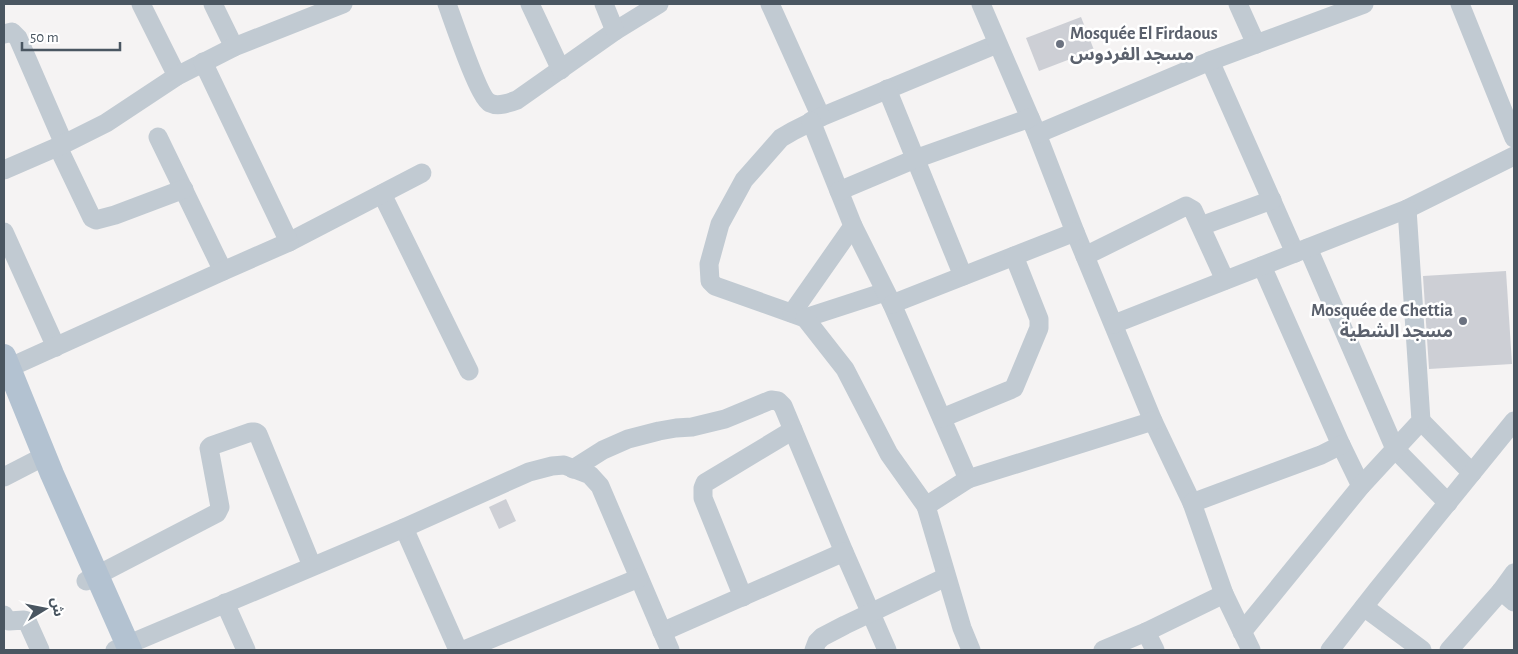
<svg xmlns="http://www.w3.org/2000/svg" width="1518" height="654" viewBox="0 0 1518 654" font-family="'Alegreya Sans','Noto Sans Arabic',sans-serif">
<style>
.building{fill:#cdcfd5}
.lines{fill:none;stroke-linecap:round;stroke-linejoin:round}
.minor{stroke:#c1cad2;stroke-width:19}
.major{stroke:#b3c2d1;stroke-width:24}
.worship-dot{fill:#6b7280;stroke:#fff;stroke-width:2}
.labels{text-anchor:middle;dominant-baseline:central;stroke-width:5;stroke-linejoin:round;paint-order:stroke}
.worship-label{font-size:18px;font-weight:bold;fill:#5b616d;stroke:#fff;text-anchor:start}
</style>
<rect width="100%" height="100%" fill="#f5f3f3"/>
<g class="building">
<polygon points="1081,17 1094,50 1039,71 1026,38"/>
<polygon points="1506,271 1512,364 1429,369 1423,276"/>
<polygon points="506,499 516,521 499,529 489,507"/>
</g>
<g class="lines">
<g class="minor">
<polyline points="141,4 177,76"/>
<polyline points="213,4 234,47"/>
<path d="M447,4C453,20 479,98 490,103C498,107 509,103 517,100L615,31L659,4"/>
<polyline points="530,4 561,70"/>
<polyline points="604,4 615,31"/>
<polyline points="770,4 821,117 997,44"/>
<polyline points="981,4 1037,134 1075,232 1153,421 1192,503 1224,594 1251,650"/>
<polyline points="1238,4 1256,44"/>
<polyline points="1460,4 1514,138"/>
<polyline points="4,34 12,32 18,38 64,144"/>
<polyline points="1210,61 1295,253"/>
<polyline points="887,89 963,276"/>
<polyline points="821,117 793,131 781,138 744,180 720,224 709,264 710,281 715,286 805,318 885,292"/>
<polyline points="811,121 853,226 892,304 968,479 1153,421"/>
<polyline points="1037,134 1210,61 1364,4"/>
<polyline points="158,137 223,271"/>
<polyline points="58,147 92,218 96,220 115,215 184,189"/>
<polyline points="4,170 64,144 106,123 177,76 234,47 343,4"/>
<polyline points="839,191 915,159 1030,118"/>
<polyline points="382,194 469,371"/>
<polyline points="1201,226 1272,200"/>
<polyline points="4,232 56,347"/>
<polyline points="289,242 422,173"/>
<polyline points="1308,248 1395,449 1448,503"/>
<polyline points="1085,256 1186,206 1193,210 1225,280"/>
<polyline points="1262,266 1341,445 1361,486"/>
<polyline points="892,304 1075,232"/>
<polyline points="792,313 853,226"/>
<polyline points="805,318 845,369 889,454 926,506"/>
<polyline points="1114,324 1407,209 1514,156"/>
<polyline points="4,370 223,271 289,242 203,62"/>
<polyline points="942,418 1010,390 1014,388 1039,328 1039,319 1014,256"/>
<polyline points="1421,421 1472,473"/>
<polyline points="573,469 603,450 628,439 659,431 676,428 692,427 725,419 771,400 778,401 783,406 844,552 887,650"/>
<polyline points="4,477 35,461"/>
<polyline points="968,479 926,506 962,628 971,650"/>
<polyline points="1192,503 1321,455 1341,445"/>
<polyline points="404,528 458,650"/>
<polyline points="86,581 217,513 220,507 209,448 211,446 251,432 255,432 258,434 312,566"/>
<polyline points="1501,591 1514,602"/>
<polyline points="743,597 703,498 703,488 705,483 793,430"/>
<polyline points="225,603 246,650"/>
<polyline points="1364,607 1422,650"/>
<polyline points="4,615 6,619 9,621 24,620 27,621 40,650"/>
<polyline points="662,632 844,552"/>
<polyline points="1146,632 1155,650"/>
<polyline points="1242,632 1361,486 1421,421 1407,209"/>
<polyline points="115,650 404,528 529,472 552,466 564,465 590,475 600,486 670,650"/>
<polyline points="464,650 639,578"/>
<polyline points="814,650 817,642 822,637 845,625 946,577"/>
<polyline points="1103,650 1146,632 1224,594"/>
<polyline points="1330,650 1377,590 1514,421"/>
<polyline points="1449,650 1501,591 1514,573"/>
</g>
<polyline class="major" points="4,356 52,474 130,650"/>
</g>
<g class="worship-dot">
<circle cx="1060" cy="44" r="5"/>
<circle cx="1463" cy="321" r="5"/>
</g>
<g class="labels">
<g class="worship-label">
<text x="1070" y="34">Mosquée El Firdaous<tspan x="1070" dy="21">مسجد الفردوس</tspan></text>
<text x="1453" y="311" text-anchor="end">Mosquée de Chettia<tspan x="1453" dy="21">مسجد الشطية</tspan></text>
</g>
</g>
<rect width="1518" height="654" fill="none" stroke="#4a5661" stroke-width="10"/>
<g transform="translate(45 609) rotate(80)" stroke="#ffffff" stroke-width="4" paint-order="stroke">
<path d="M0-4L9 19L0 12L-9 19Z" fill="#4a5661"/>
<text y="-8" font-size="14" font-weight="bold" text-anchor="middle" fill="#4a5661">ش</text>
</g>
<path d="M22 42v8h98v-8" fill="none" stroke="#4a5661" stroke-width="2.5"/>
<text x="30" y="42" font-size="15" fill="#4a5661" stroke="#ffffff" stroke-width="4" paint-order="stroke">50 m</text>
</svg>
